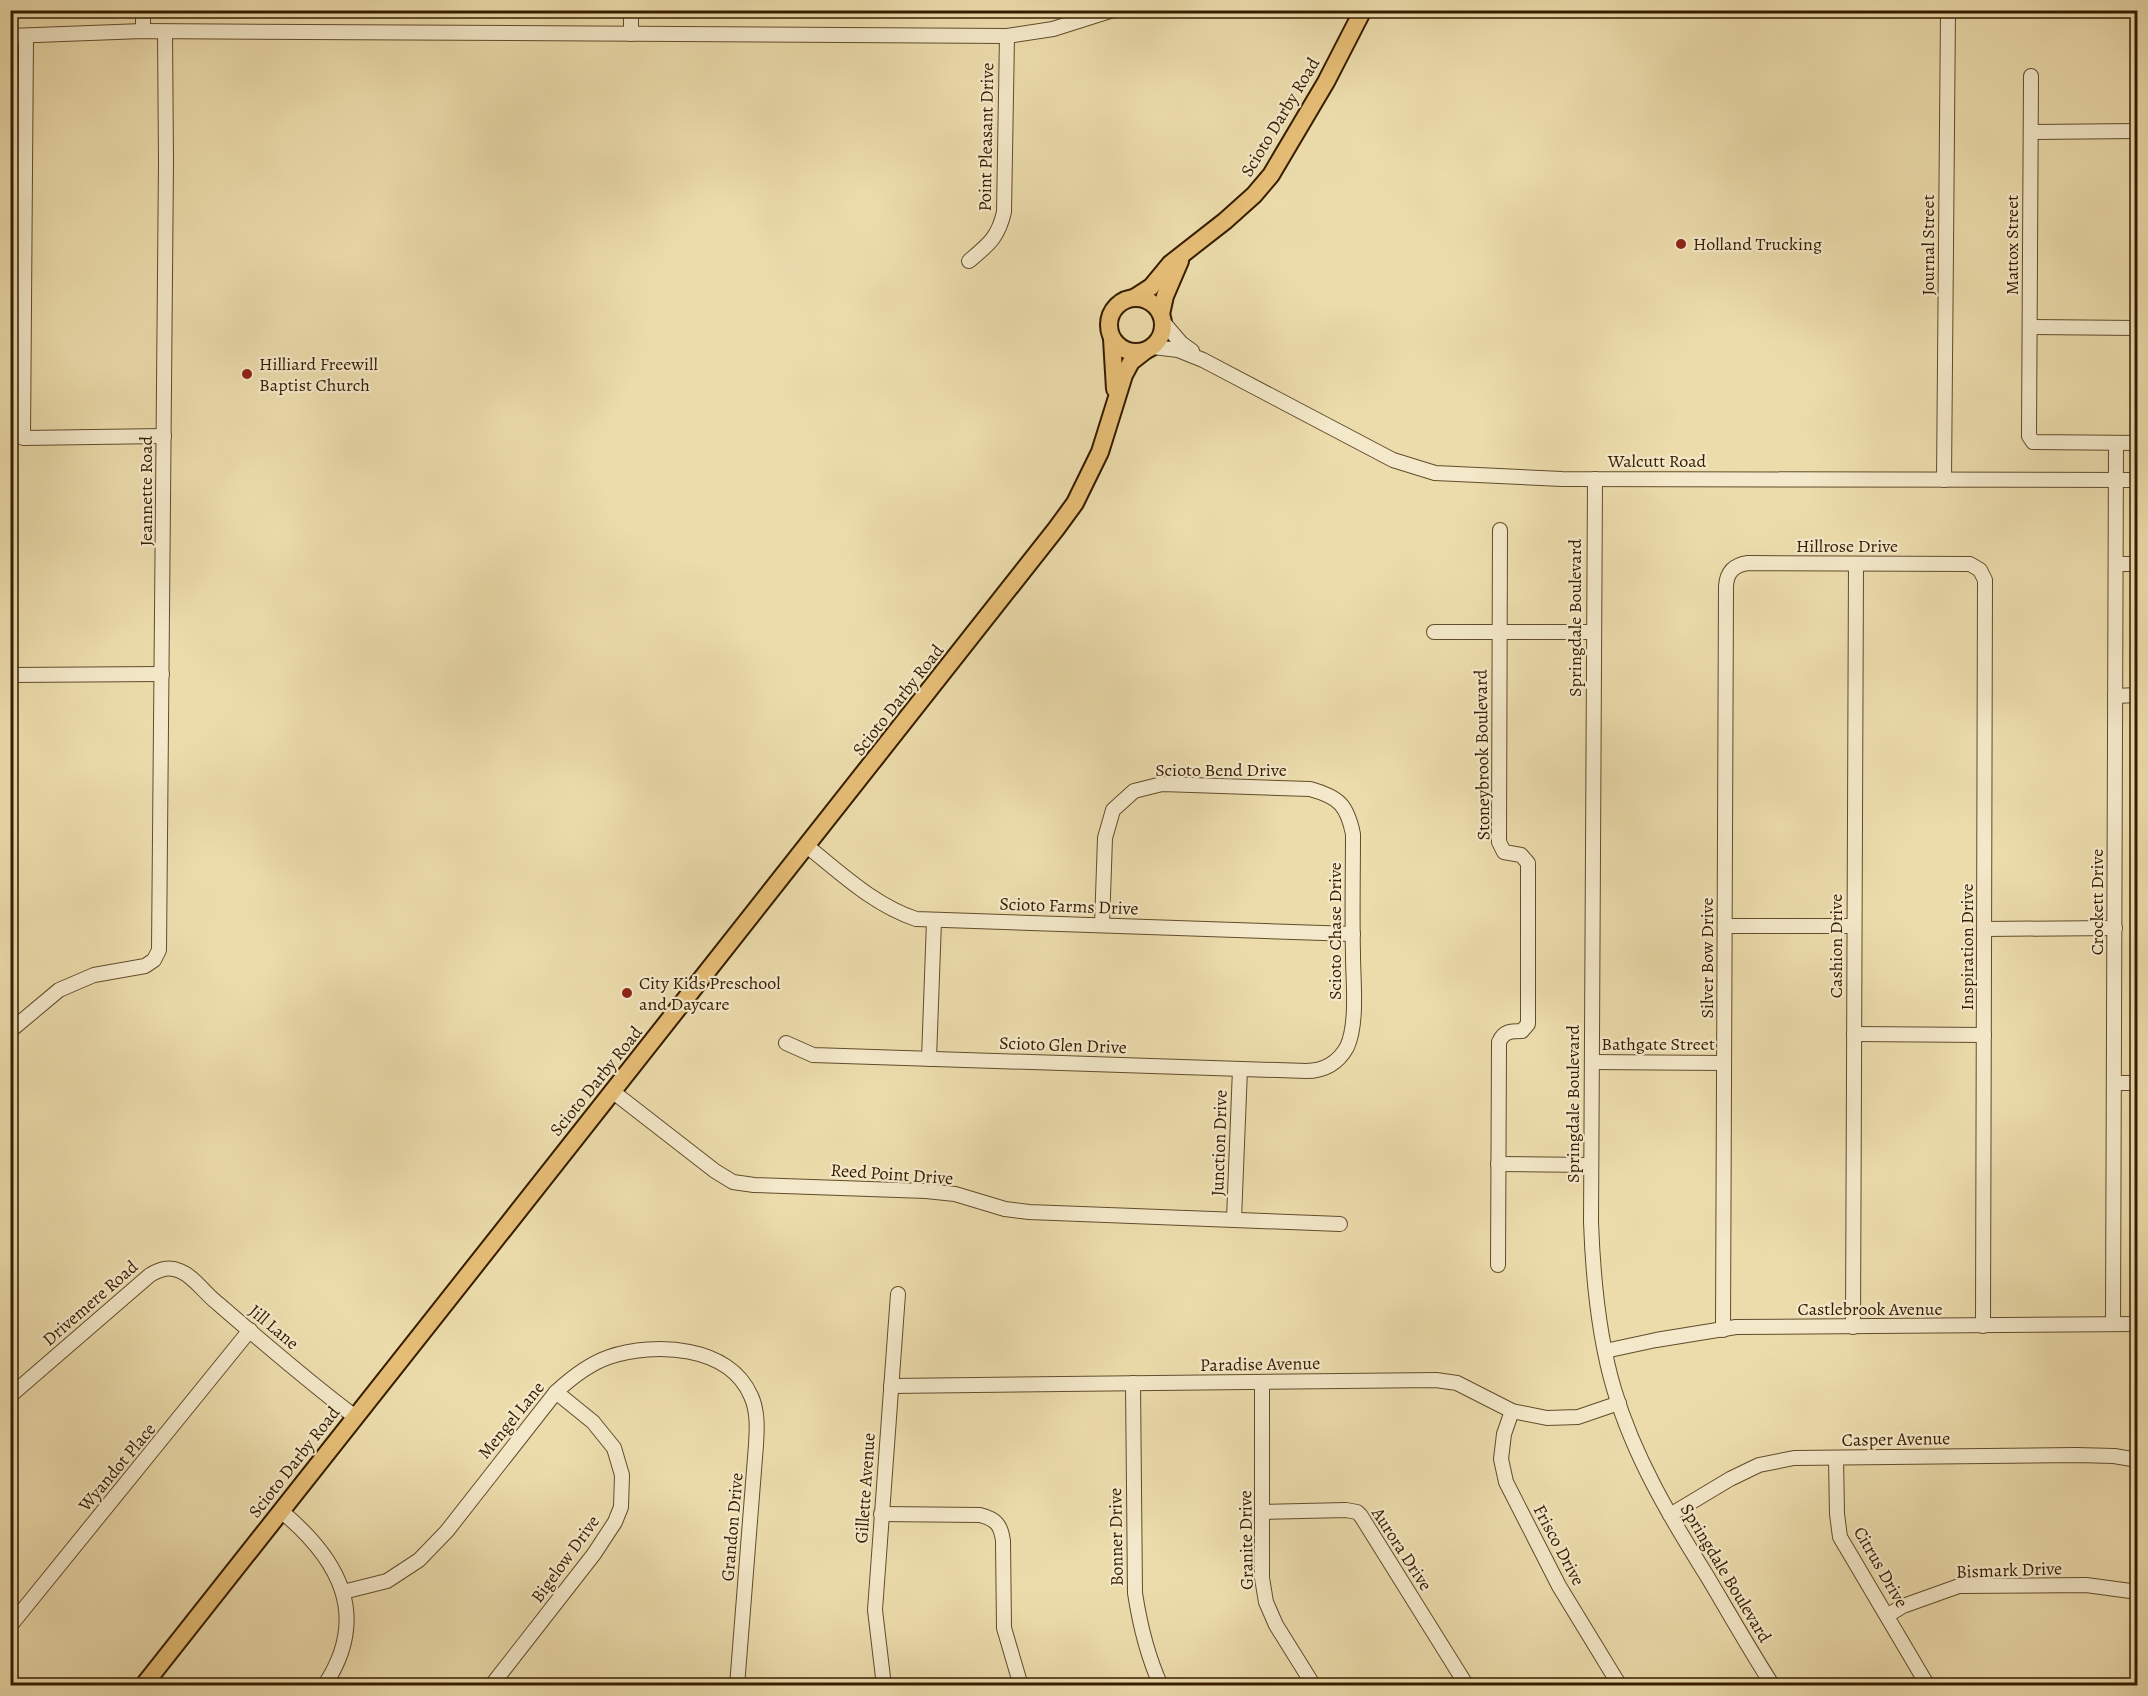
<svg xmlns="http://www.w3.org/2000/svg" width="2148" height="1696" viewBox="0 0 2148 1696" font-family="Alegreya,serif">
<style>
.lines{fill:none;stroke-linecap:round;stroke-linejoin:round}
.minor-casing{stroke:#624c2b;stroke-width:16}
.major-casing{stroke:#341c00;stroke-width:20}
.minor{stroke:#f3e8c9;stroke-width:14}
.major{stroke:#e6be76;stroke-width:16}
.poi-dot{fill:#8f2418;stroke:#f3e8c9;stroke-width:2}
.labels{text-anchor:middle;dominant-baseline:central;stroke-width:4.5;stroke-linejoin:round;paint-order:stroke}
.street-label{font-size:18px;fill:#341c00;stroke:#f3e8c9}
.poi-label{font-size:18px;fill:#341c00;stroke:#f3e8c9;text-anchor:start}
</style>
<rect width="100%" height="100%" fill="#ecdcac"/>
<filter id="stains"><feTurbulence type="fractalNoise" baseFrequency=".00333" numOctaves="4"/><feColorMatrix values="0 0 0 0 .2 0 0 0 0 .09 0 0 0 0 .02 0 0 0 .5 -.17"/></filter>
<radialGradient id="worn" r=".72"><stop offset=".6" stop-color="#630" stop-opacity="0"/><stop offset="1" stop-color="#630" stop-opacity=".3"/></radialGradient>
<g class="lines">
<defs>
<g id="minor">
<polyline points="143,10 143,31"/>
<polyline points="631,34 631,10"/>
<polyline points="10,36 143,31 1007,36 1053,29 1113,10"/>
<polyline points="26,36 23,438 164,436"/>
<polyline points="2031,76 2029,436 2033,442 2138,443"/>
<polyline points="2031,132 2138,131"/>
<path d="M969,261C988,245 998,238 1004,212L1007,36"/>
<polyline points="1164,323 1181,343 1192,351"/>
<polyline points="2030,327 2138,328"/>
<polyline points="1153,347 1178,350 1203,360 1393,460 1435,473 1562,479 2138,480"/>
<path d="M1595,479L1591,1222C1593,1278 1598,1335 1614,1389C1634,1457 1670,1517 1707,1576C1729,1613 1750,1650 1773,1686"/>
<polyline points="1944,480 1948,10"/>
<polyline points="2117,564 2138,564"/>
<polyline points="1434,632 1593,632"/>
<polyline points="10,675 162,674"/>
<polyline points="2115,696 2138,695"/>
<path d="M808,847C842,874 874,905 916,919L1353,934"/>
<polyline points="1725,926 1854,926"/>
<polyline points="1985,929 2115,928"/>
<polyline points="10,1031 59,990 94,975 145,966 154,960 159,950 166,162 165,32"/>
<polyline points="1854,1034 1984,1035"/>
<path d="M786,1043L813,1055L1306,1071C1324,1071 1338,1063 1347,1047C1358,1023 1353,980 1353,955C1352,914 1353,874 1353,834C1347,805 1339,797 1310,789L1162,784L1134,791L1113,810L1105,838L1102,925"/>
<polyline points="929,1059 934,921"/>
<polyline points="1592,1062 1724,1063"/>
<polyline points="2114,1083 2138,1083"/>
<polyline points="612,1091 715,1171 733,1182 754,1185 926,1191 955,1194 1005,1209 1029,1212 1340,1224"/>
<polyline points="1498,1164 1591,1165"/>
<polyline points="1234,1219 1240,1069"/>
<path d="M1498,1265L1499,1042C1504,1031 1511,1031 1522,1031L1528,1024V863L1521,855L1504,852L1499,842L1500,530"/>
<polyline points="2113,1324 2116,443"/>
<polyline points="1853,1327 1856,564"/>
<path d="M1723,1330L1726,586C1727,572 1734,565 1748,563L1970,564L1980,570L1985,580L1983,1326"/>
<polyline points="1605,1351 1656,1340 1736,1327 2138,1324"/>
<polyline points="1262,1382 1262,1578 1266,1602 1276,1625 1314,1686"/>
<path d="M1133,1383L1135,1593C1140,1626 1147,1655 1161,1686"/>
<polyline points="891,1386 1436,1380 1457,1383 1512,1411 1547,1418 1578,1417 1619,1403"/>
<path d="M10,1396L150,1275C160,1269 169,1266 180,1271C193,1276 204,1292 215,1301C260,1340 306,1380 354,1416"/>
<polyline points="1512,1411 1504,1434 1501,1459 1506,1482 1559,1586 1620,1686"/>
<polyline points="1836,1458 1837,1514 1840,1537 1928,1686"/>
<path d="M281,1511C339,1559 371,1616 324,1686"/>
<polyline points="1263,1512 1346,1510 1357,1512 1361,1516 1467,1686"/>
<path d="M881,1514L980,1515C996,1519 1001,1525 1003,1541L1004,1628L1021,1686"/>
<polyline points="1670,1515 1730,1479 1759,1465 1794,1458 2076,1455 2114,1456 2138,1460"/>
<path d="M343,1592L387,1581L419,1560L447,1531L556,1392C571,1378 589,1364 609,1357C655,1342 729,1345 751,1396C758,1411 757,1429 756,1445L737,1686"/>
<polyline points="1888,1615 1903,1606 1959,1586 2086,1585 2138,1592"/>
<polyline points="10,1626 250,1330"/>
<polyline points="491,1686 594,1554 615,1522 621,1507 622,1475 614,1448 593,1422 556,1392"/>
<polyline points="884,1686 875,1610 898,1294"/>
</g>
<g id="major">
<circle cx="1136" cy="325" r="27"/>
<polyline points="1134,298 1151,287 1170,264 1225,221 1254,195 1271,175 1326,82 1363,10"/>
<polyline points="1161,314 1165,296 1180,261"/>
<polyline points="1112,339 1115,389"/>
<path d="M143,1686C447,1300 753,916 1056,529L1075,503L1100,452L1124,375L1131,362L1145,351"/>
</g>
</defs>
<use href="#minor" class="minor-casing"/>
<use href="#major" class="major-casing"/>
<use href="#minor" class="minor"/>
<use href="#major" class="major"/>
</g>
<g class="poi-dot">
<circle cx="1681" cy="244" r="6"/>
<circle cx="247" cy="374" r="6"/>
<circle cx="627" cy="993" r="6"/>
</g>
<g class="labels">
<g class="street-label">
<text transform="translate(1280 117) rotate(-59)">Scioto Darby Road</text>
<text transform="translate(986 137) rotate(-89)">Point Pleasant Drive</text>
<text transform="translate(1928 245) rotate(-90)">Journal Street</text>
<text transform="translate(2012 245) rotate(-90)">Mattox Street</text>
<text x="1657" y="461">Walcutt Road</text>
<text transform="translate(146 491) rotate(-90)">Jeannette Road</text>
<text x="1847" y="546">Hillrose Drive</text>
<text transform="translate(1575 618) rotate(-90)">Springdale Boulevard</text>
<text transform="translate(898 700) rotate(-52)">Scioto Darby Road</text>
<text transform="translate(1482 755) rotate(-91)">Stoneybrook Boulevard</text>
<text x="1221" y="770">Scioto Bend Drive</text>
<text transform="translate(2097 902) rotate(-90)">Crockett Drive</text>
<text transform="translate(1069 906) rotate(2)">Scioto Farms Drive</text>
<text transform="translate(1335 931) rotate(-90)">Scioto Chase Drive</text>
<text transform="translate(1836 946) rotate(-90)">Cashion Drive</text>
<text transform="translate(1967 947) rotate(-90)">Inspiration Drive</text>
<text transform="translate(1707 958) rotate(-90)">Silver Bow Drive</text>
<text x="1658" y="1044">Bathgate Street</text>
<text transform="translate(1063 1045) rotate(2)">Scioto Glen Drive</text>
<text transform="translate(596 1081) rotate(-51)">Scioto Darby Road</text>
<text transform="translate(1573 1104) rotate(-90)">Springdale Boulevard</text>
<text transform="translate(1219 1143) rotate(-88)">Junction Drive</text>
<text transform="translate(892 1174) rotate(4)">Reed Point Drive</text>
<text transform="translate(90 1303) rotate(-41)">Drivemere Road</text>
<text x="1870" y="1309">Castlebrook Avenue</text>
<text transform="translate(274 1327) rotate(40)">Jill Lane</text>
<text transform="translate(1260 1364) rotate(-1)">Paradise Avenue</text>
<text transform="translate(511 1420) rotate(-51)">Mengel Lane</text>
<text transform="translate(1896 1439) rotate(-1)">Casper Avenue</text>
<text transform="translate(294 1462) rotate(-52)">Scioto Darby Road</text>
<text transform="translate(117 1467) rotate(-50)">Wyandot Place</text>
<text transform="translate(865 1488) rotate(-86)">Gillette Avenue</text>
<text transform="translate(732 1527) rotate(-85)">Grandon Drive</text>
<text transform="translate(1116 1537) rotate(-91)">Bonner Drive</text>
<text transform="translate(1246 1540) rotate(-91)">Granite Drive</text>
<text transform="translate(1559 1545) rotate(62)">Frisco Drive</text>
<text transform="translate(1402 1549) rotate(57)">Aurora Drive</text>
<text transform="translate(565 1559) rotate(-54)">Bigelow Drive</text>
<text transform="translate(1881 1567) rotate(60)">Citrus Drive</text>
<text transform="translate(2009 1570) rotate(-2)">Bismark Drive</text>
<text transform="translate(1726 1573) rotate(59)">Springdale Boulevard</text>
</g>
<g class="poi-label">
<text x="1693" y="244">Holland Trucking</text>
<text x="259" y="364">Hilliard Freewill<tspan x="259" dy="21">Baptist Church</tspan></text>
<text x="639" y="983">City Kids Preschool<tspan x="639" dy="21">and Daycare</tspan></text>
</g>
</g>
<rect width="2148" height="1696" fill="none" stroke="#ecdcac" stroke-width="36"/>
<rect x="12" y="12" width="2124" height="1672" fill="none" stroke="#341c00" stroke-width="3"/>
<rect x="18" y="18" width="2112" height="1660" fill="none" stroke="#341c00" stroke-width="1.5"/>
<rect width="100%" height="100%" filter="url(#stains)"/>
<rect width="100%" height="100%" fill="url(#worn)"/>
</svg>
